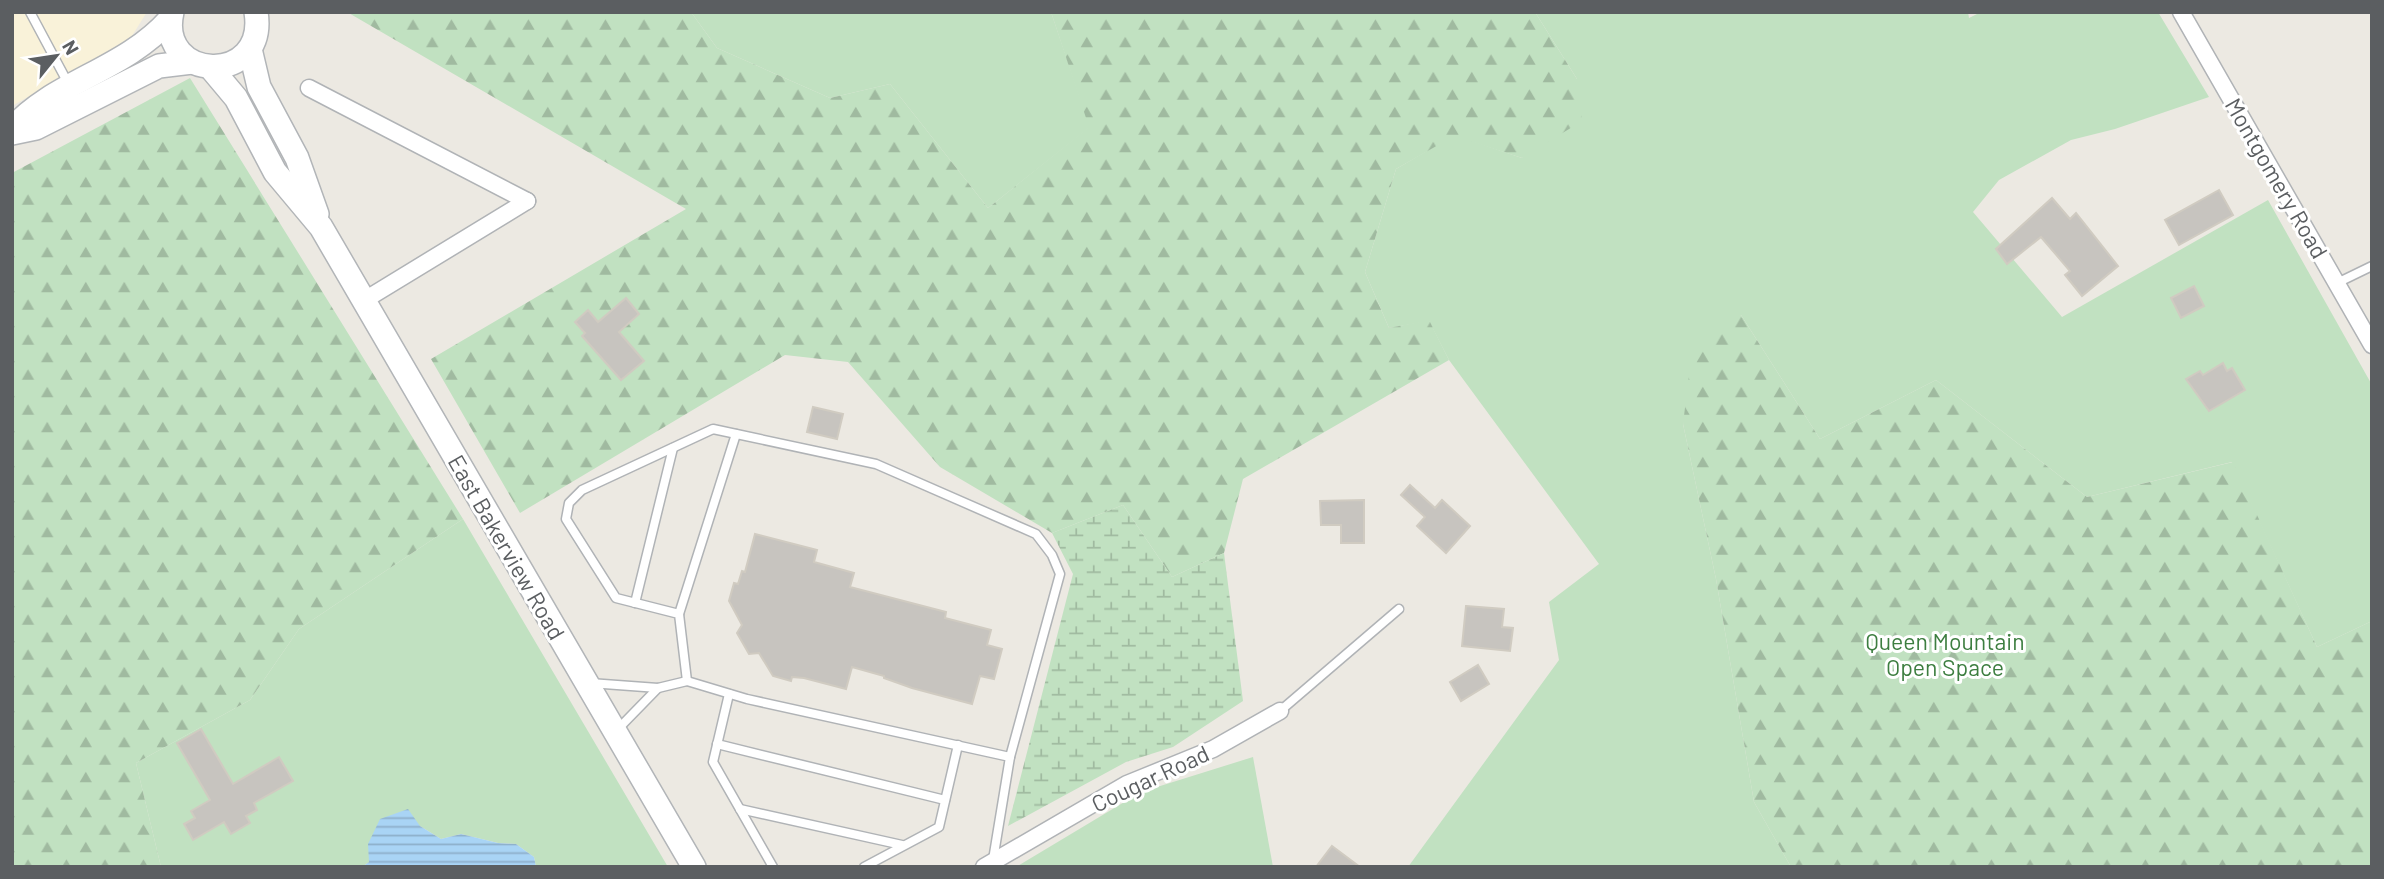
<svg xmlns="http://www.w3.org/2000/svg" width="2384" height="879" viewBox="0 0 2384 879" font-family="Barlow,sans-serif">
<style>
.commercial{fill:#f9f2d9}
.green{fill:#c1e1c1}
.forest{fill:url(#forest-firs)}
.wetland{fill:url(#wetland-marsh)}
.water{fill:url(#water-rules)}
.building{fill:#c7c4bf;stroke:#d0cbc1;stroke-width:2}
.lines{fill:none;stroke-linecap:round;stroke-linejoin:round}
.lane-casing{stroke:#b0b3b6;stroke-width:11}
.street-casing{stroke:#b0b3b6;stroke-width:19}
.secondary-casing{stroke:#b2b5b8;stroke-width:26}
.lane{stroke:#fff;stroke-width:8}
.street{stroke:#fff;stroke-width:16}
.secondary{stroke:#fff;stroke-width:23}
.labels{text-anchor:middle;dominant-baseline:central;stroke-width:6;stroke-linejoin:round;paint-order:stroke}
.street-label{font-size:23px;fill:#5b5e61;stroke:#fff}
.park-label{font-size:23px;fill:#3d7e40;stroke:#fff}
</style>
<defs>
<pattern id="forest-firs" width="22" height="20" patternUnits="userSpaceOnUse" patternTransform="scale(1.75)"><rect width="22" height="20" fill="#c1e1c1"/><path d="M5 1l3.5 6h-7zM16 11l3.5 6h-7z" fill="#a0baa0"/></pattern>
<pattern id="wetland-marsh" width="20" height="14" patternUnits="userSpaceOnUse" patternTransform="scale(1.75)"><rect width="20" height="14" fill="#c1e1c1"/><path d="M1 5h8M5 5V1M11 12h8M15 12V8" fill="none" stroke="#a0baa0"/></pattern>
<pattern id="water-rules" width="6" height="5" patternUnits="userSpaceOnUse" patternTransform="scale(1.75)"><rect width="6" height="5" fill="#a9d4f5"/><path d="M0 2.5h6" fill="none" stroke="#8dafca"/></pattern>
</defs>
<rect width="100%" height="100%" fill="#ece9e2"/>
<polygon class="commercial" points="12,12 147,12 130,39 12,106"/>
<g class="green">
<polygon points="691,12 1051,12 1090,127 988,208 890,84 830,98 717,48"/>
<polygon points="1535,12 1968,12 1969,18 1981,12 2158,12 2209,97 2115,129 2071,140 1999,180 1973,212 2062,317 2268,200 2372,385 2372,621 2317,647 2232,462 2087,497 1936,380 1820,439 1741,315 1683,424 1716,579 1754,802 1791,867 1408,867 1559,660 1549,602 1599,564 1449,360 1429,321 1389,328 1365,272 1396,169 1454,135 1522,158 1577,79"/>
<polygon points="463,519 668,867 536,867 534,857 516,844 498,843 461,834 441,839 420,826 362,867 161,867 136,763 250,700 299,629"/>
<polygon points="1253,757 1273,867 1016,867 1141,792"/>
</g>
<g class="forest">
<polygon points="347,12 691,12 717,48 830,98 890,84 988,208 1089,127 1051,12 1535,12 1577,79 1582,121 1522,158 1454,136 1396,169 1365,272 1389,328 1429,320 1449,360 1243,479 1224,553 1172,577 1123,505 1052,533 940,467 848,362 785,355 520,513 431,359 686,209"/>
<polygon points="190,78 463,519 299,629 250,700 136,763 161,867 12,867 12,173"/>
<polygon points="1741,315 1820,439 1936,380 2087,497 2233,462 2317,647 2372,621 2372,867 1791,867 1754,802 1716,579 1683,424 1693,343"/>
</g>
<polygon class="wetland" points="1123,505 1172,577 1224,553 1243,701 1173,747 1126,762 1008,826 1073,574 1052,533"/>
<polygon class="water" points="408,809 420,826 441,839 461,834 498,843 516,844 534,857 536,867 362,867 369,862 368,844 380,819"/>
<g class="building">
<polygon points="2219,190 2233,215 2179,245 2165,220"/>
<polygon points="2052,198 2070,219 2076,213 2118,266 2082,296 2065,275 2070,271 2041,237 2007,264 1996,249"/>
<polygon points="2194,286 2204,306 2181,318 2171,298"/>
<polygon points="626,298 639,314 619,332 644,361 621,380 582,336 585,333 575,322 588,310 598,322"/>
<polygon points="2223,363 2227,371 2232,368 2245,390 2209,411 2186,379 2200,371 2203,375"/>
<polygon points="813,407 843,414 837,439 807,432"/>
<polygon points="1410,485 1435,508 1442,500 1470,526 1446,553 1417,526 1425,517 1401,495"/>
<polygon points="1364,500 1364,543 1341,543 1341,525 1321,525 1320,501"/>
<polygon points="755,534 817,550 814,562 854,573 850,587 946,612 945,618 991,630 987,645 1002,649 994,679 980,676 972,704 912,688 884,678 884,676 852,667 846,689 804,678 792,677 791,681 773,676 759,653 749,654 737,633 742,625 729,601 734,583 738,584 742,571 745,572"/>
<polygon points="1466,606 1504,609 1502,627 1513,628 1510,651 1462,646"/>
<polygon points="1478,665 1489,684 1461,701 1450,682"/>
<polygon points="201,729 233,784 279,757 293,781 254,803 257,810 246,816 250,823 231,834 224,822 193,840 184,824 195,818 191,811 210,800 177,743"/>
<polygon points="1332,846 1360,867 1316,867"/>
</g>
<g class="lines">
<defs>
<g id="lane">
<polyline points="30,12 69,85"/>
<polyline points="2337,283 2372,266"/>
<polyline points="635,603 673,448"/>
<polyline points="679,614 736,434"/>
<polyline points="687,681 679,614 616,598 566,519 569,503 582,490 713,429 876,464 1036,534 1052,555 1060,574 1010,757"/>
<polyline points="590,683 658,688 617,730"/>
<polyline points="658,688 687,681 747,699 1010,757 993,860"/>
<polyline points="729,694 713,762 773,867"/>
<polyline points="1280,711 1399,609"/>
<polyline points="717,744 945,800"/>
<polyline points="740,809 902,845"/>
<polyline points="864,867 939,827 958,745"/>
</g>
<g id="street">
<polyline points="2181,12 2372,345"/>
<polyline points="309,88 527,201"/>
<polyline points="363,301 527,201"/>
<polyline points="984,867 1127,784 1213,749 1280,711"/>
</g>
<g id="secondary">
<path d="M172,12C156,82 268,87 256,12"/>
<polyline points="250,49 259,87 297,158 317,214"/>
<polyline points="210,67 236,98 275,172 321,227 694,867"/>
<path d="M12,129C54,81 124,71 170,19"/>
<polyline points="12,133 36,128 159,66 192,62"/>
</g>
</defs>
<use href="#lane" class="lane-casing"/>
<use href="#street" class="street-casing"/>
<use href="#secondary" class="secondary-casing"/>
<use href="#lane" class="lane"/>
<use href="#street" class="street"/>
<use href="#secondary" class="secondary"/>
</g>
<g class="labels">
<g class="street-label">
<text transform="translate(2277 178) rotate(60)">Montgomery Road</text>
<text transform="translate(507 547) rotate(60)">East Bakerview Road</text>
<text transform="translate(1150 778) rotate(-25)">Cougar Road</text>
</g>
<g class="park-label">
<text x="1945" y="641">Queen Mountain<tspan x="1945" dy="26">Open Space</tspan></text>
</g>
</g>
<rect width="2384" height="879" fill="none" stroke="#5b5e61" stroke-width="28"/>
<g transform="translate(56 56) rotate(60)" stroke="#ffffff" stroke-width="5" paint-order="stroke">
<path d="M0-5L12 26L0 18L-12 26Z" fill="#5b5e61"/>
<text y="-10" font-size="19" font-weight="bold" text-anchor="middle" fill="#5b5e61">N</text>
</g>
</svg>
